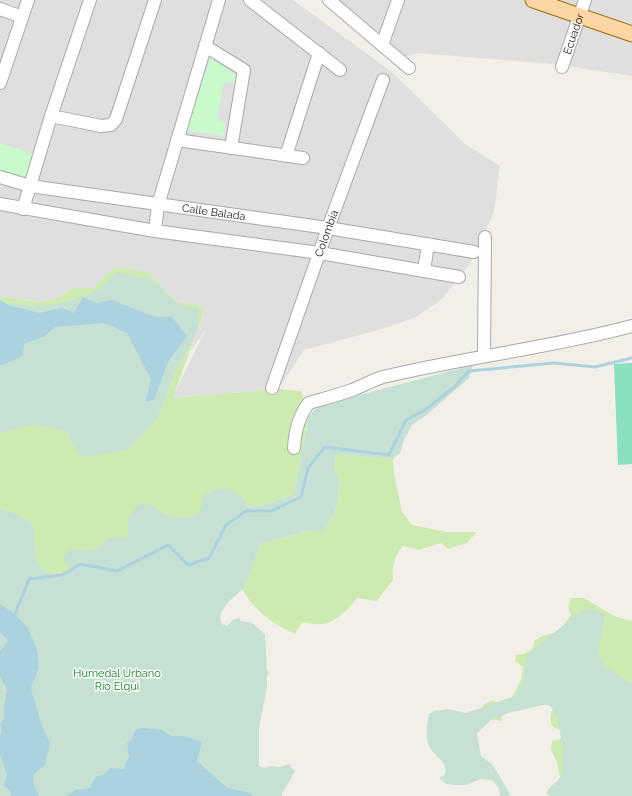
<svg xmlns="http://www.w3.org/2000/svg" width="632" height="796" viewBox="0 0 632 796" font-family="Raleway,sans-serif">
<style>
.residential{fill:#e0dfdf}
.grass{fill:#cdebb0}
.wetland{fill:#c6e0d4}
.park{fill:#c8facc}
.pitch{fill:#88e0be}
.water{fill:#aad3df}
.lines{fill:none;stroke-linecap:round;stroke-linejoin:round}
.stream{stroke:#aad3df;stroke-width:3}
.minor-casing{stroke:#a9a9a9;stroke-width:14}
.major-casing{stroke:#a06b00;stroke-width:17}
.minor{stroke:#fff;stroke-width:12}
.major{stroke:#fcd6a4;stroke-width:15}
.labels{text-anchor:middle;dominant-baseline:central;stroke-width:3;stroke-linejoin:round;paint-order:stroke}
.street-label{font-size:11px;fill:#222;stroke:#fff}
.park-label{font-size:11px;fill:#0c8416;stroke:#fff}
</style>
<rect width="100%" height="100%" fill="#f2efe9"/>
<g class="residential">
<polygon points="0,0 293,0 392,72 465,144 500,166 494,212 471,262 442,299 416,317 382,329 304,350 278,389 172,398 206,329 190,352 205,308 196,304 177,302 148,272 102,280 93,288 72,288 56,299 40,302 0,297"/>
<polygon points="321,0 632,0 632,76 553,64 417,53 394,60"/>
</g>
<g class="grass">
<polygon points="114,267 148,272 177,302 196,304 205,308 173,398 278,389 301,391 309,416 294,494 267,504 239,508 125,583 0,604 0,424 74,313 11,306 0,300 0,297 40,302 56,299 72,288 93,288"/>
<path d="M336,454L393,459L394,473L402,512L412,525L447,532H477L467,543L448,549L441,543L419,550L403,546C394,556 392,566 393,580L377,601L357,598C350,608 334,624 322,624C315,625 308,623 302,622L295,634C270,623 254,610 241,587L249,573L261,544L308,531H322L335,513L340,483L334,468Z"/>
<path d="M571,598H584L614,616L632,621V796H549L546,792L553,788L560,777L557,763L551,750L552,741L560,739L565,730C563,730 558,730 555,728C548,724 551,713 553,707C537,700 517,708 501,711L502,721L487,719L483,705L491,701L503,703L511,699L521,680L523,667L515,661L516,655C526,654 533,652 535,640C541,636 546,635 553,633C561,629 566,622 571,615L568,607Z"/>
</g>
<g class="wetland">
<polygon points="116,272 152,280 178,304 199,308 197,333 176,369 161,410 154,423 127,450 84,457 77,451 67,432 36,424 0,433 0,303 31,306 53,305 77,299 101,288"/>
<path d="M473,365L469,378L424,417L412,425L404,440L400,453L393,459L336,454L334,468L340,483L335,513L322,532L308,531L261,544L243,589L228,602L221,613L220,620L222,624L227,626L233,620L239,618L241,621L252,623L265,634L267,670L269,673L267,676V687L259,728V766L265,768L270,766L280,767L290,764L291,767L295,771L282,794V796H0V509C11,513 25,515 32,525C34,529 34,533 34,537C35,551 35,569 51,573C59,576 64,574 71,570L64,560L66,552L71,548C88,554 96,551 108,538L128,537V519L136,506C141,504 146,503 151,505C157,507 161,512 167,515C177,519 196,520 201,508C202,504 202,500 204,495C209,493 214,490 219,489C230,487 245,496 247,507L267,504L294,494L309,416L317,407L352,397Z"/>
<path d="M595,609L605,615L598,652L604,666L632,684V796H551L547,794C550,783 557,784 560,778C566,764 561,724 554,711C553,708 550,706 548,704L508,713L491,720L477,733L481,756L493,765L511,796H500L499,789L493,780L481,779L466,785H454L447,784L440,779V777L444,776C450,762 434,757 429,746C425,738 427,723 429,714L434,711L448,709L466,713L515,696L523,684L527,655L582,610Z"/>
</g>
<g class="park">
<polygon points="210,58 236,75 234,83 224,82 217,118 225,123 224,136 186,130"/>
<polygon points="0,143 36,155 28,178 0,171"/>
</g>
<polygon class="pitch" points="632,363 632,464 618,465 614,364"/>
<g class="water">
<polygon points="83,297 97,303 112,300 155,317 172,317 187,336 168,362 154,400 145,402 151,379 127,333 104,323 55,327 45,336 24,344 23,356 0,366 0,300 11,306 39,313 62,308 74,313"/>
<polygon points="0,604 15,614 28,628 37,650 39,667 31,688 42,726 50,743 45,765 34,774 33,782 39,796 11,796 10,791 3,785 7,775 0,754 0,735 2,732 0,724 4,719 4,706 7,690 0,675 0,651 8,641 0,632"/>
<polygon points="143,728 162,730 171,736 184,736 202,742 197,761 227,788 251,793 252,796 66,796 75,790 90,788 95,777 103,775 110,768 123,769 129,757 127,743 131,740 136,729"/>
</g>
<g class="lines">
<polyline class="stream" points="15,614 29,579 62,575 81,564 117,571 168,545 188,565 209,558 226,525 246,511 271,511 301,497 308,468 325,447 389,455 406,420 425,410 454,387 469,371 554,363 595,367 632,358"/>
<defs>
<g id="minor">
<polyline points="250,0 340,70"/>
<polyline points="329,0 409,68"/>
<polyline points="0,9 22,17"/>
<polyline points="382,45 398,0"/>
<polyline points="205,46 244,70 231,148"/>
<path id="s1" d="M562,67L585,0"/>
<polyline points="0,83 28,0"/>
<polyline points="51,116 101,126 111,125 116,119 155,0"/>
<polyline points="177,140 303,158"/>
<polyline points="286,156 319,53"/>
<path id="s2" d="M0,177L30,186L328,228L474,252"/>
<polyline points="0,204 155,231 320,253 459,277"/>
<polyline points="23,209 51,116 90,0"/>
<polyline points="155,231 158,205 219,0"/>
<polyline points="424,271 428,244"/>
<polyline points="484,356 485,237"/>
<path id="s3" d="M272,388L328,228L383,80"/>
<path d="M294,448C295,432 298,416 309,403C323,399 338,395 352,390C363,386 372,380 383,377C465,357 550,348 632,326"/>
</g>
<polyline id="major" points="533,0 632,34"/>
</defs>
<use href="#minor" class="minor-casing"/>
<use href="#major" class="major-casing"/>
<use href="#minor" class="minor"/>
<use href="#major" class="major"/>
</g>
<g class="labels">
<g class="street-label">
<text stroke="none"><textPath href="#s1" startOffset="35">Ecuador</textPath></text>
<text stroke="none"><textPath href="#s2" startOffset="217">Calle Balada</textPath></text>
<text stroke="none"><textPath href="#s3" startOffset="164">Colombia</textPath></text>
</g>
<g class="park-label">
<text x="117" y="673">Humedal Urbano<tspan x="117" dy="13">Río Elqui</tspan></text>
</g>
</g>
</svg>
